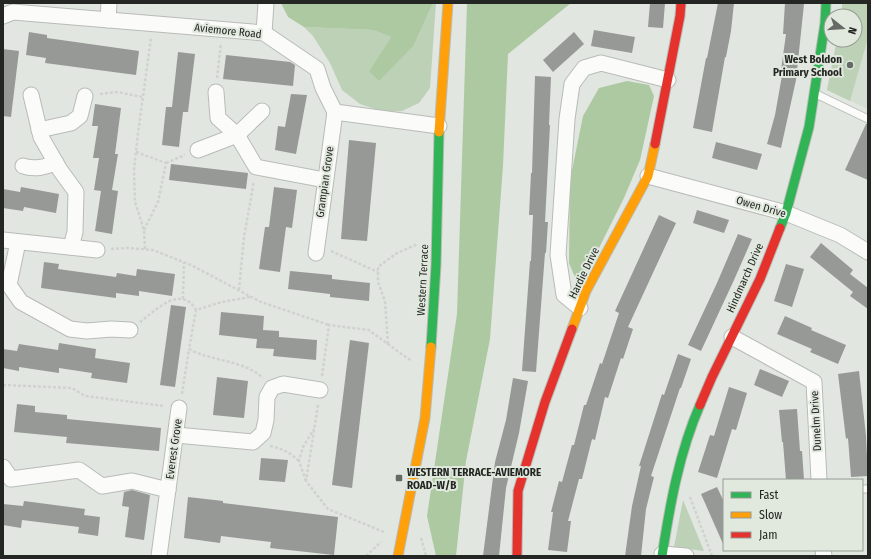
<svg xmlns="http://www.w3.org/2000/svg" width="871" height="559" viewBox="0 0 871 559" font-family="'Fira Sans Condensed',sans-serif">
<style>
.built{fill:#d5ded2}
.green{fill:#bdd1b6}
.forest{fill:#adc9a1}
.building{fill:#969995}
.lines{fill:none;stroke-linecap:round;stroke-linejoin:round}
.lane-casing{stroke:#b8bcb7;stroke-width:9}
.street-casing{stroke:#b8bcb7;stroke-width:17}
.fast-casing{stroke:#b8bcb7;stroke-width:11}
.slow-casing{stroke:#b8bcb7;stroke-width:11}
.jam-casing{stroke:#b8bcb7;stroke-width:11}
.path{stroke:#d0d2cf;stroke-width:2.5;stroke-dasharray:3 2;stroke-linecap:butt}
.lane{stroke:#fbfbfa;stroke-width:7}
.street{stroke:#fbfbfa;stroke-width:15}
.fast{stroke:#30b455;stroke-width:9}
.slow{stroke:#ff9f0a;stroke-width:9}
.jam{stroke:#e5322d;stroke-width:9}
.poi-dot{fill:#666965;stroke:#e1e9de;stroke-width:1.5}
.labels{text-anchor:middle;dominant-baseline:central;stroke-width:4;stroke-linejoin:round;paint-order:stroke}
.street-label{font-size:11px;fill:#232622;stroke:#e1e9de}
.poi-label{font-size:11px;font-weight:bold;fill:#232622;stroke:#e1e9de;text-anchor:end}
</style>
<rect width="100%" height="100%" fill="#e2e6e1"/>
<polygon class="built" points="842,3 868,3 868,109 827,90 837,40 855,40 855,16 842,16"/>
<g class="green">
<polygon points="433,3 436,3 430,88 419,103 402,111 384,112 360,104 342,90 330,63 313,36 304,27 373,30 391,37 369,71 414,45"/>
<polygon points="842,3 868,3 868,38 850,101 827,90 837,40 855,40 855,16 842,16"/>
<polygon points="683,500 704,551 674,547"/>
</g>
<g class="forest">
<polygon points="281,3 433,3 414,45 379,81 369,71 391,37 373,30 304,27 288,17"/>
<polygon points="467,3 571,3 508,54 503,166 490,339 466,461 456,556 436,556 427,516 457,314"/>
<polygon points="627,81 649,85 654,96 640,160 624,198 589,268 577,282 569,263 570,180 583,116 599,88"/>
</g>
<g class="building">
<polygon points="650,3 665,3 663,28 648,27"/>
<polygon points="718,3 734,3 731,31 726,57 725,57 712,132 693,128 706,58 707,58"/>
<polygon points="785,3 804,4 796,80 781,148 767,144 775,115 783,70 781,70 786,34 783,34"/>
<polygon points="594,30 635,37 632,53 591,46"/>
<polygon points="29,32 47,35 47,38 139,51 136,75 45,63 46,58 26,55"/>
<polygon points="574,32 584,44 553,72 543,60"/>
<polygon points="3,49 19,51 11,117 3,116"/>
<polygon points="178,52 195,54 188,112 183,112 179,147 162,145 166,107 172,107"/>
<polygon points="226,55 290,62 295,65 293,86 223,79"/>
<polygon points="535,76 551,77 549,125 550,125 545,222 548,222 546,253 545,253 536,372 522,371 530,261 531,261 533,215 529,215 531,173 532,173"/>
<polygon points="291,94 307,95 296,154 275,150 278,126 285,127"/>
<polygon points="95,104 121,108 115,154 118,154 112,190 118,191 112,234 95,231 101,191 94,190 99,158 93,158 98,126 92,126"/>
<polygon points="866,124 868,124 868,180 845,170"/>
<polygon points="349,140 376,143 367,241 341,239"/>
<polygon points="716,142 762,154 757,170 712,158"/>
<polygon points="171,164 248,173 246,189 169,180"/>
<polygon points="21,187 59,194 56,213 24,207 23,211 3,208 3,189 20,192"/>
<polygon points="274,187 297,190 292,228 286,227 280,272 259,269 265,227 269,227"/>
<polygon points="697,210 729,220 724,233 693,223"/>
<polygon points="659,215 676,223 628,327 633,329 623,359 621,358 608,398 605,397 595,440 592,439 582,479 579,479 568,521 571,521 567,552 548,550 553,512 551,512 559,481 562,482 572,445 574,445 584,405 586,405 600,363 602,364 619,313 615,311"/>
<polygon points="738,234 752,239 734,280 701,351 688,345 717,283"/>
<polygon points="821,243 853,270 850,274 868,288 868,309 850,296 853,292 810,257"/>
<polygon points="44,262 59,264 58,269 116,277 117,273 136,276 137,269 175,274 172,296 139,291 139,296 116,293 116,298 41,288"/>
<polygon points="786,264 804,269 792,307 774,301"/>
<polygon points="290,271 332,275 332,279 370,283 369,301 330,297 330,294 288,289"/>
<polygon points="171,305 186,307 175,387 160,385"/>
<polygon points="221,312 264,316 263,330 279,331 279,337 317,340 316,360 273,356 274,349 256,348 257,339 219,335"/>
<polygon points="785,316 812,328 811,330 846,345 838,364 810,352 812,349 777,334"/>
<polygon points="350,340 369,343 352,488 332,485"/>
<polygon points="59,343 96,349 95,358 130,363 127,383 91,378 92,373 59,368 59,373 19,367 19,371 3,368 3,349 17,351 19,344 58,350"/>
<polygon points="678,354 691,359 681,388 680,388 651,476 654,477 646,509 641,556 625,556 632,506 641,466 639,466 662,394 664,395"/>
<polygon points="760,369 789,381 782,397 754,385"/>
<polygon points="859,371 866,436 868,476 851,477 848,438 846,439 838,374"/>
<polygon points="217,377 248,381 244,418 213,415"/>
<polygon points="513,378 528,381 519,433 506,488 499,556 483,556 495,462 506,420"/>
<polygon points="729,387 747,393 736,430 732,429 717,478 698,472 710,435 714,436"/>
<polygon points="17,404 35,406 35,412 67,415 67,419 161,428 159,451 66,443 67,437 14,432"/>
<polygon points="797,409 800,451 802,451 804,480 786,480 783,442 782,442 779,410"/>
<polygon points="261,458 288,460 285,482 259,480"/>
<polygon points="717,487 724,502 724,546 701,494"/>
<polygon points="132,490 150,495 144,540 125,537 129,507 122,506 124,492"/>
<polygon points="188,497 223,501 223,503 338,517 334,555 270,548 271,542 221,536 220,543 184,538"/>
<polygon points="24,501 85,509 84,515 100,517 98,536 78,533 79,527 22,520 21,528 3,525 3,504 23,506"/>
</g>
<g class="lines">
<defs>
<g id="lane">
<polyline points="816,94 868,119"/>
<polyline points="862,489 868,489"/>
</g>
<g id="street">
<polyline points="3,16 13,12 264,33 317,69 323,88 335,112 439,126"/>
<polyline points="108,20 109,3"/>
<polyline points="264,33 266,3"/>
<polyline points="216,92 218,118 237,135 256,167 325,180"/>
<polyline points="31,95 41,137 60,170 76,192 75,232 71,247"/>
<polyline points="39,130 71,123 80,116 85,96"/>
<polyline points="198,150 237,135 262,111"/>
<path d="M23,166C35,170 44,167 56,163"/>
<polyline points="648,176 786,213 840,235 868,252"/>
<polyline points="3,240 97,250"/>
<polyline points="18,242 9,285 21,302 70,329 87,331 111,329 130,330"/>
<polyline points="316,253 335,112"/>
<polyline points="580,308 564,295 558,255 567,119 572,84 584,68 601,63 668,80"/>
<polyline points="732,337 814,382 819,480"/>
<polyline points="176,435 253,442 263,433 266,420 267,397 272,388 283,384 320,390"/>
<polyline points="3,467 11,479 79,470 102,486 132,481 168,490"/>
<polyline points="823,550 824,556"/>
<polyline points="662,554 686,556"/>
<polyline points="159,556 179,408"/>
</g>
<g id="fast">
<polyline points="780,228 786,213 809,127 825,23 826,3"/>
<polyline points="431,347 436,265 439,132"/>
<path d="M662,556C670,505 679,453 700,405"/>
</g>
<g id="slow">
<polyline points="439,132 448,3"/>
<polyline points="572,329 586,291 648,176 655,144"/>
<polyline points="398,556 425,418 431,347"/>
</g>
<g id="jam">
<polyline points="655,144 680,16 681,3"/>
<polyline points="700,405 712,377 760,279 780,228"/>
<polyline points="517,556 518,491 545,402 572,329"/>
</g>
</defs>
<use href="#lane" class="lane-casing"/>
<use href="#street" class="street-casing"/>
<use href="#fast" class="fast-casing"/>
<use href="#slow" class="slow-casing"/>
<use href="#jam" class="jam-casing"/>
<g class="path">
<polyline points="217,78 221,43"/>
<polyline points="100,94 118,92 142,97"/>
<polyline points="136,152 166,163 158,202 144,230"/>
<polyline points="166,163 185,155"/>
<polyline points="111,249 127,248 153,250 191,265 261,302 329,325"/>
<polyline points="145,249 144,230 135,202 134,170 138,133 151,38"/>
<polyline points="331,251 378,272"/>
<polyline points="239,290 244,237 254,181"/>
<path d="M250,297L222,302L196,310L189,349C195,352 201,355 207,356C226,362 248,364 263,378"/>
<polyline points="183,299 184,262"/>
<path d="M140,322C156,310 181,284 196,310"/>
<polyline points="388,344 385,301 378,282 378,267 397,253 418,244"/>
<polyline points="322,376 329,325 369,330 400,353 412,361"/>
<polyline points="3,385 72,388 85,396 164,406"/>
<polyline points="182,394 189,349"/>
<polyline points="318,405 306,481 328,509 384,532"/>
<path d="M270,446C281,448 291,453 299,461"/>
<polyline points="306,481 299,461 303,447 314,429"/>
<polyline points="690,497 712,556"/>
<polyline points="421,538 426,556"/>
<polyline points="366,556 381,542"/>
</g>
<use href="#lane" class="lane"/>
<use href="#street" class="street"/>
<use href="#fast" class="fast"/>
<use href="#slow" class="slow"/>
<use href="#jam" class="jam"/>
</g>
<g class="poi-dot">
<circle cx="850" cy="65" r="4"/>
<rect x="395" y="474" width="8" height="8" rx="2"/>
</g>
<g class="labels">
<g class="street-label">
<text transform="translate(228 31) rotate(6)">Aviemore Road</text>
<text transform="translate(325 182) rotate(-82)">Grampian Grove</text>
<text transform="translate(761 207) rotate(16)">Owen Drive</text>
<text transform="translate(584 273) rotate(-64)">Hardie Drive</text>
<text transform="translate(745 278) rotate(-66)">Hindmarch Drive</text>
<text transform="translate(423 280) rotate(-87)">Western Terrace</text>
<text transform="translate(816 421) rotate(-93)">Dunelm Drive</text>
<text transform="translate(174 449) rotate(-82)">Everest Grove</text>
</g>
<g class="poi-label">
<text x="842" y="59">West Boldon<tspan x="842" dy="13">Primary School</tspan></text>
<text x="407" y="472" text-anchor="start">WESTERN TERRACE-AVIEMORE<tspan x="407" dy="13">ROAD-W/B</tspan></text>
</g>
</g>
<rect width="871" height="559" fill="none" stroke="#232622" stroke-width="8"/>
<rect x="723" y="479" width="140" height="72" fill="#e1e9de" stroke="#959b93"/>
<rect x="731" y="492" width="20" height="6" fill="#30b455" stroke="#959b93"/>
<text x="759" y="499" font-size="12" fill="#232622">Fast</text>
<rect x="731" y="512" width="20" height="6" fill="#ff9f0a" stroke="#959b93"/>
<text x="759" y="519" font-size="12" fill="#232622">Slow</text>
<rect x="731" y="532" width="20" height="6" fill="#e5322d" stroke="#959b93"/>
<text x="759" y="539" font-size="12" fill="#232622">Jam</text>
<g transform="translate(843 28) rotate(107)"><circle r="19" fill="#e1e9de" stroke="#959b93"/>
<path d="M0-3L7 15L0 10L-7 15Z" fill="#666965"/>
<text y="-6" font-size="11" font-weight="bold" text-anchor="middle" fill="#232622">N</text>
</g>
</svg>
